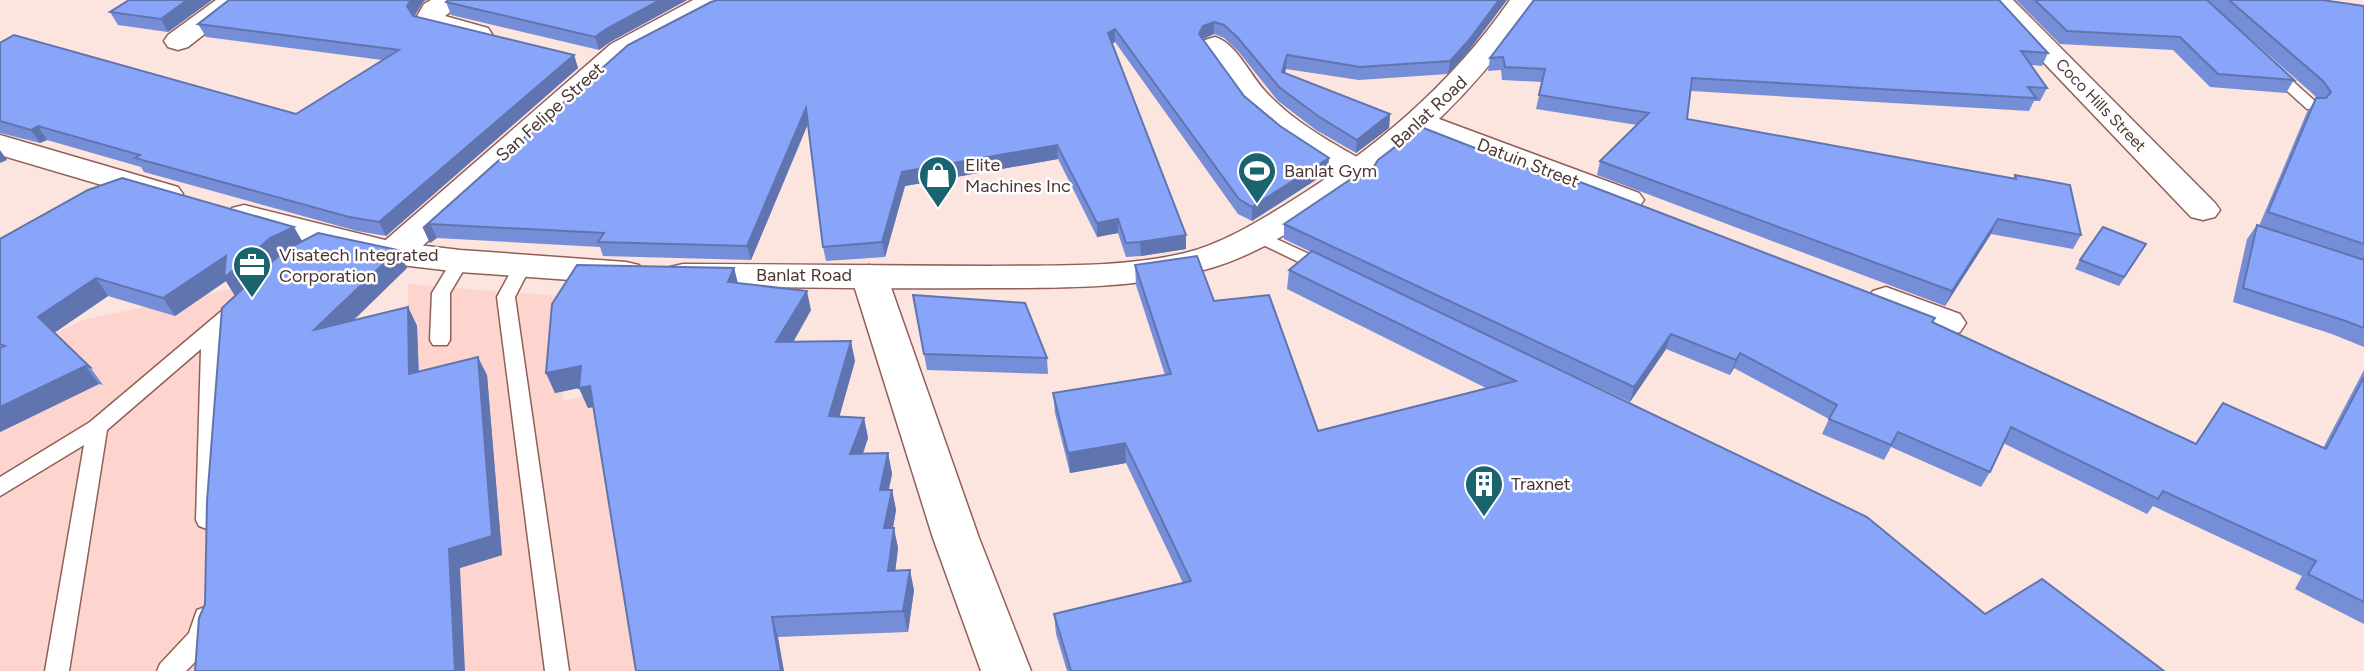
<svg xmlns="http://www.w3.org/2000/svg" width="2364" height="671" viewBox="0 0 2364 671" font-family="Figtree,sans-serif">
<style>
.built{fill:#fed5ce}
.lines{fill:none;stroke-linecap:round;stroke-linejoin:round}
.lane-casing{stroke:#915f57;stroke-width:3}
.street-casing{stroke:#915f57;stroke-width:3}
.secondary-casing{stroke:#915f57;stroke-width:3}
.lane{fill:#fff;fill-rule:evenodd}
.street{fill:#fff;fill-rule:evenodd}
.secondary{fill:#fff;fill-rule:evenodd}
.wall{fill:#768ed7}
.shaded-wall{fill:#6074af}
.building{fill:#89a5fa;stroke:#6074af;stroke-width:2}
.labels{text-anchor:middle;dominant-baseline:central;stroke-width:5;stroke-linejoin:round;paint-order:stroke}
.far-street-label{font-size:16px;fill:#4d3632;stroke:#fff}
.street-label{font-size:18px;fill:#4d3632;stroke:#fff}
.poi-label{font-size:18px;fill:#4d3632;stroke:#fff;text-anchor:start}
</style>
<rect width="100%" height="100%" fill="#fce4df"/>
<polygon class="built" points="272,257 332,358 408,340 408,284 558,296 563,401 591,395 637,671 0,671 0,360 83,320 230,289"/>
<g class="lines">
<defs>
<g id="lane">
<polygon points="2272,66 2277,67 2317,103 2320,106 2317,109 2307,109 2267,73 2265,70"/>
<polygon points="1259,231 1333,265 1336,269 1327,275 1321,273 1253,240 1250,236 1253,232"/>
<polygon points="460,255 469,261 450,293 450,340 447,345 433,345 430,340 432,293 454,257"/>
<polygon points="522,260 531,266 515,297 569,671 545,671 497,297 516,262"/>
<polygon points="238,301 247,307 221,332 218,520 215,526 207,529 199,526 196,520 201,349 107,430 69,671 45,671 84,445 0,496 0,477 90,422 231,303"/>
<path d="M205,607L213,610C224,631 201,657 186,671H157L160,664L189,633L197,610Z"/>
</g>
<g id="street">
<polygon points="216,0 248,0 188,47 178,50 168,47 164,41 168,35"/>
<polygon points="431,0 465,0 445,16 488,28 492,34 488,40 478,42 419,26 415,20 424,4"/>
<polygon points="693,0 739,0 735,6 713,12 631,56 406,261 393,264 380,261 375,253 380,245 611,44"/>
<polygon points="1984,0 2013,0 2215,203 2220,210 2215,217 2203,220 2191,217"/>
<path d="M1215,37C1236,43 1250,75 1265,91C1294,123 1334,144 1371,165L1375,172L1371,179C1363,181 1357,182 1349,179C1320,169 1268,131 1246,108C1229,89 1215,67 1201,46L1205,40Z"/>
<polygon points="1423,113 1639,193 1644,200 1639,207 1627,210 1615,207 1412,129 1407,122 1412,115"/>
<polygon points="869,265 882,268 887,276 979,538 1031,671 981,671 933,538 851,276 856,268"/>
<polygon points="1886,287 1960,314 1966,323 1960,332 1947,335 1934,332 1873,307 1867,299 1873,291"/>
</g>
<g id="secondary">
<path d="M1510,0H1538C1476,91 1415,149 1324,210C1289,233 1252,256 1211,268C1138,289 1061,288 985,288C884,289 784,287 683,286L670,283L665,275L670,267L683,264C785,264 888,266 990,266C1054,265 1122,268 1185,253C1221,244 1254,224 1285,205C1374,150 1450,86 1510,0Z"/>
<polygon points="0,135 178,187 183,194 178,201 166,204 0,155"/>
<polygon points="244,205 393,242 460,250 626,262 639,265 644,273 639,281 626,284 460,272 393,264 232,222 227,215 232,208"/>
</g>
</defs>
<use href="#lane" class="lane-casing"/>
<use href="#street" class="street-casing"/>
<use href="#secondary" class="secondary-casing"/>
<use href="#lane" class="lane"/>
<use href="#street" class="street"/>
<use href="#secondary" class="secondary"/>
</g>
<g class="wall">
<polygon points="212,0 168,32 118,25 110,12"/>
<polygon points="229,0 426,0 423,2 414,16 574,55 578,68 386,236 357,231 144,172 141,167 47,140 40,143 0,133 0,43 296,114 382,60 206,37 198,24"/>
<polygon points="448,0 687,0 610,42 599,50 451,15 446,2"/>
<polygon points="717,0 1507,0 1467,53 1448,74 1359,80 1286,69 1285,73 1390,114 1389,128 1356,153 1316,130 1278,101 1238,51 1224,38 1214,34 1203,39 1244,96 1328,172 1252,221 1238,214 1115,42 1112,44 1186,235 1186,249 1141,256 1126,257 1118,233 1097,237 1058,159 905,186 885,257 826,261 823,247 808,124 751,260 603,256 600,247 437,238 430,243 423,228"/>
<polygon points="1534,0 2048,53 2042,66 2031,65 2047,88 2040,101 2034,101 2029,111 1691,91 1687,119 2013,179 2015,175 2081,235 2073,249 1991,234 1945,306 1597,175 1600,161 1637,125 1536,109 1542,82 1502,80 1501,70 1488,71 1490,58"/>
<polygon points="2016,0 2322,0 2364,6 2364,347 2332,334 2233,302 2247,239 2257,225 2259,226 2307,112 2317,98 2314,95 2210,3 2294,80 2286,93 2210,87 2173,50 2060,44"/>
<polygon points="1575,187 1933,322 2195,444 2223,403 2323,448 2364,370 2364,624 2295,589 2302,576 2153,506 2147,514 2003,443 1990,472 1981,487 1891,447 1884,460 1822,434 1829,419 1734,368 1730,375 1666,349 1630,402 1430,308 1985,614 2164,671 1067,671 1056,634 1054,614 1183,583 1126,463 1070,473 1055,413 1053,393 1165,375 1136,285 1135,265 1214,301 1318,431 1486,388 1287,289 1289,270 1311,252 1284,239 1284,224"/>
<polygon points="0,239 302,241 407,268 353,321 408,307 417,326 419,372 487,375 502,555 460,568 205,604 235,296 226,281 175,316 108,296 54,333 90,367 103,385 99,384 0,432"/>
<polygon points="2146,244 2119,286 2075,269 2080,260"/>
<polygon points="734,268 738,284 811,310 793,342 855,361 839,416 864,418 868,438 863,454 888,453 892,474 889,490 892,490 896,510 893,528 898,548 895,571 914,590 908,632 778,637 594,407 588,408 579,388 555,393 546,373"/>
<polygon points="913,295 1047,358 1048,374 927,370"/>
</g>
<g class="shaded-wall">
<polygon points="187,0 212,0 168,32 161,19"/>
<polygon points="411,0 426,0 423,2 413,19 407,6"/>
<polygon points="660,0 687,0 610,42 599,50 595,37 606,29"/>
<polygon points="1499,0 1507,0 1467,53 1448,74 1450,61"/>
<polygon points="1214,22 1214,34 1203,39 1199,47 1199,34 1203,26"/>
<polygon points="1115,29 1115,42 1108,46 1108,33"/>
<polygon points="574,55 578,68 386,236 379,222"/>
<polygon points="1287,55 1286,69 1281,85 1282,72"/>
<polygon points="806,108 809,121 751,260 747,246"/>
<polygon points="1390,114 1389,128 1356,153 1357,140"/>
<polygon points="38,126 47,140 40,143 31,130"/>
<polygon points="1057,145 1058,159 905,186 885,257 882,242 902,172"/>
<polygon points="0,150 7,160 0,163"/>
<polygon points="1329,158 1328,172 1252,221 1252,207"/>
<polygon points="1118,219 1118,233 1097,237 1097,223"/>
<polygon points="1998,219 1991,234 1945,306 1952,291"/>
<polygon points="430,224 437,238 430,243 423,228"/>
<polygon points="294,227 304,244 235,296 226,281 175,316 163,298 226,256 270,238"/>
<polygon points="1186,235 1186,249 1141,256 1140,242"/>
<polygon points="398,250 407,268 324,348 314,330"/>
<polygon points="734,268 739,288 728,282"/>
<polygon points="96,278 108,296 51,335 38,317"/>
<polygon points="807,291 811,310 782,362 776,342"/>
<polygon points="408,307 417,326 419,393 409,374"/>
<polygon points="1671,334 1666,349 1630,402 1634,387"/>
<polygon points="851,341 855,361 834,436 829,416"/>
<polygon points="1740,353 1734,368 1730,375 1736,360"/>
<polygon points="478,357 487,375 502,555 460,568 465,671 455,671 449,549"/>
<polygon points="85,366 99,384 0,432 0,407"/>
<polygon points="581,366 589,386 555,393 546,373"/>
<polygon points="590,386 598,406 588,408 579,388"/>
<polygon points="864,418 868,438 855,474 850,454"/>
<polygon points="1125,443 1126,463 1070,473 1068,453"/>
<polygon points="888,453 892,474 884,510 880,490"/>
<polygon points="892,490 896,510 889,549 884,528"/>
<polygon points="894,528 898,548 893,591 888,571"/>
<polygon points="910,570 914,590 908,632 903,611"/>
<polygon points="772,617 778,637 784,671 781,671"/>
</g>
<g class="building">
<polygon points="129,0 187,0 161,19 110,12"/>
<polygon points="229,0 411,0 407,6 413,16 574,55 379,222 349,217 135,158 140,155 38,126 31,130 0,121 0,43 14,35 296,114 399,50 198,24"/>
<polygon points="448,0 660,0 606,29 595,37 446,2"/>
<polygon points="717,0 1499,0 1469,40 1450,61 1360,67 1287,55 1282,72 1390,114 1357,140 1318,116 1279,87 1238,38 1224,25 1214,22 1203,26 1199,34 1244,96 1280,126 1329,158 1252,207 1239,199 1115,29 1108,33 1186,235 1140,242 1126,243 1118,219 1097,223 1057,145 902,172 882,242 823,247 806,108 747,246 598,242 604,233 430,224 423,228 628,45 711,2"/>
<polygon points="1534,0 1999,0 2048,53 2021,51 2047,88 2028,87 2036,98 1692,78 1687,119 2016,179 2015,175 2070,185 2081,235 1998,219 1952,291 1600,161 1649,113 1539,95 1545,69 1505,67 1503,57 1490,58"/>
<polygon points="2035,0 2207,0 2294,80 2218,74 2180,37 2067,31"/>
<polygon points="2229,0 2322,0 2364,6 2364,244 2268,212 2316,98 2326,98 2331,92 2323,81"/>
<polygon points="1421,127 1575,187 1580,182 1935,318 1932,322 2196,444 2223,403 2326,449 2364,377 2364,602 2308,574 2316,561 2163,491 2158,499 2011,427 1990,472 1898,432 1891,445 1829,419 1837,405 1740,353 1736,360 1671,334 1634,387 1284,224 1366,169 1373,168 1378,160"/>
<polygon points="122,178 294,227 270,238 224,278 226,256 163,298 96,278 38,317 90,367 85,366 0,407 0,348 5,346 0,344 0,239 88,190"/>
<polygon points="2257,225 2364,260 2364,328 2343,320 2243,288"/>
<polygon points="2103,227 2146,244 2124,277 2080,260"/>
<polygon points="318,233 398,250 314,330 408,307 409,374 478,357 492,536 449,549 455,671 195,671 199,618 205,604 207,501 222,308 285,250"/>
<polygon points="1312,251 1867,517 1985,614 2042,579 2164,671 1071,671 1054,614 1191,581 1125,443 1068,453 1053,393 1171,374 1135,265 1197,256 1214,301 1269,295 1318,431 1516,381 1289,270"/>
<polygon points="577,265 734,268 728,282 807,291 776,342 851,341 829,416 864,418 850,454 888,453 880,490 892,490 884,528 894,528 888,571 910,570 903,611 772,617 781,671 636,671 590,386 579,388 581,366 546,373 552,304"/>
<polygon points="913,295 1025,303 1047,358 924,354"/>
</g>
<defs>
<symbol id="stadium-pin" viewBox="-11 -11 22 30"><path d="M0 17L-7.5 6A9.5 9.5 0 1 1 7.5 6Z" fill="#19646f" stroke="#fff"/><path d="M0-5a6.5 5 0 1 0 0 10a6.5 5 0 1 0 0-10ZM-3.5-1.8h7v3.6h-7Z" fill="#fff"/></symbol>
<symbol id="shop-pin" viewBox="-11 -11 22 30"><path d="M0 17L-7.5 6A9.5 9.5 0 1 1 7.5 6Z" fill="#19646f" stroke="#fff"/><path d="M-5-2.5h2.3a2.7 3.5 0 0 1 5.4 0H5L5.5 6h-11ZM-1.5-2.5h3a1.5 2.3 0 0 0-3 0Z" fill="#fff"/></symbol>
<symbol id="office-pin" viewBox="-11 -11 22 30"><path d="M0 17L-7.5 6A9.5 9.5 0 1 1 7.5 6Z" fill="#19646f" stroke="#fff"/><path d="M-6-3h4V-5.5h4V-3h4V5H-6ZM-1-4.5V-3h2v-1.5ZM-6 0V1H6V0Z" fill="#fff"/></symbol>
<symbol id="building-pin" viewBox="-11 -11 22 30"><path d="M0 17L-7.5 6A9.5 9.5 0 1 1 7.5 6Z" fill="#19646f" stroke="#fff"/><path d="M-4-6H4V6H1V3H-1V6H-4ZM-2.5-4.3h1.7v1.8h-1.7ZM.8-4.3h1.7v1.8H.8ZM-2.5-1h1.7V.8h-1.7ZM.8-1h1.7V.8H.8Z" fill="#fff"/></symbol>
</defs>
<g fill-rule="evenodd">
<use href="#stadium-pin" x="1235" y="149" width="44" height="60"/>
<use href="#shop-pin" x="916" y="153" width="44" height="60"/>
<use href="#office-pin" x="230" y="243" width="44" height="60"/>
<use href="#building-pin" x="1462" y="462" width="44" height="60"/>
</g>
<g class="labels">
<g class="far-street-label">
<text transform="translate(2101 105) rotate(46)">Coco Hills Street</text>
</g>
<g class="street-label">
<text transform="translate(550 112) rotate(-42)">San Felipe Street</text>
<text transform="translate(1429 112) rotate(-43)">Banlat Road</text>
<text transform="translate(1528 163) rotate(21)">Datuin Street</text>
<text x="804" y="275">Banlat Road</text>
</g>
<g class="poi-label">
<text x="965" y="165">Elite<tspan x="965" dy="21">Machines Inc</tspan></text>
<text x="1284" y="171">Banlat Gym</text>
<text x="279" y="255">Visatech Integrated<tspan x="279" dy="21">Corporation</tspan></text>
<text x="1511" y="484">Traxnet</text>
</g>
</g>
</svg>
